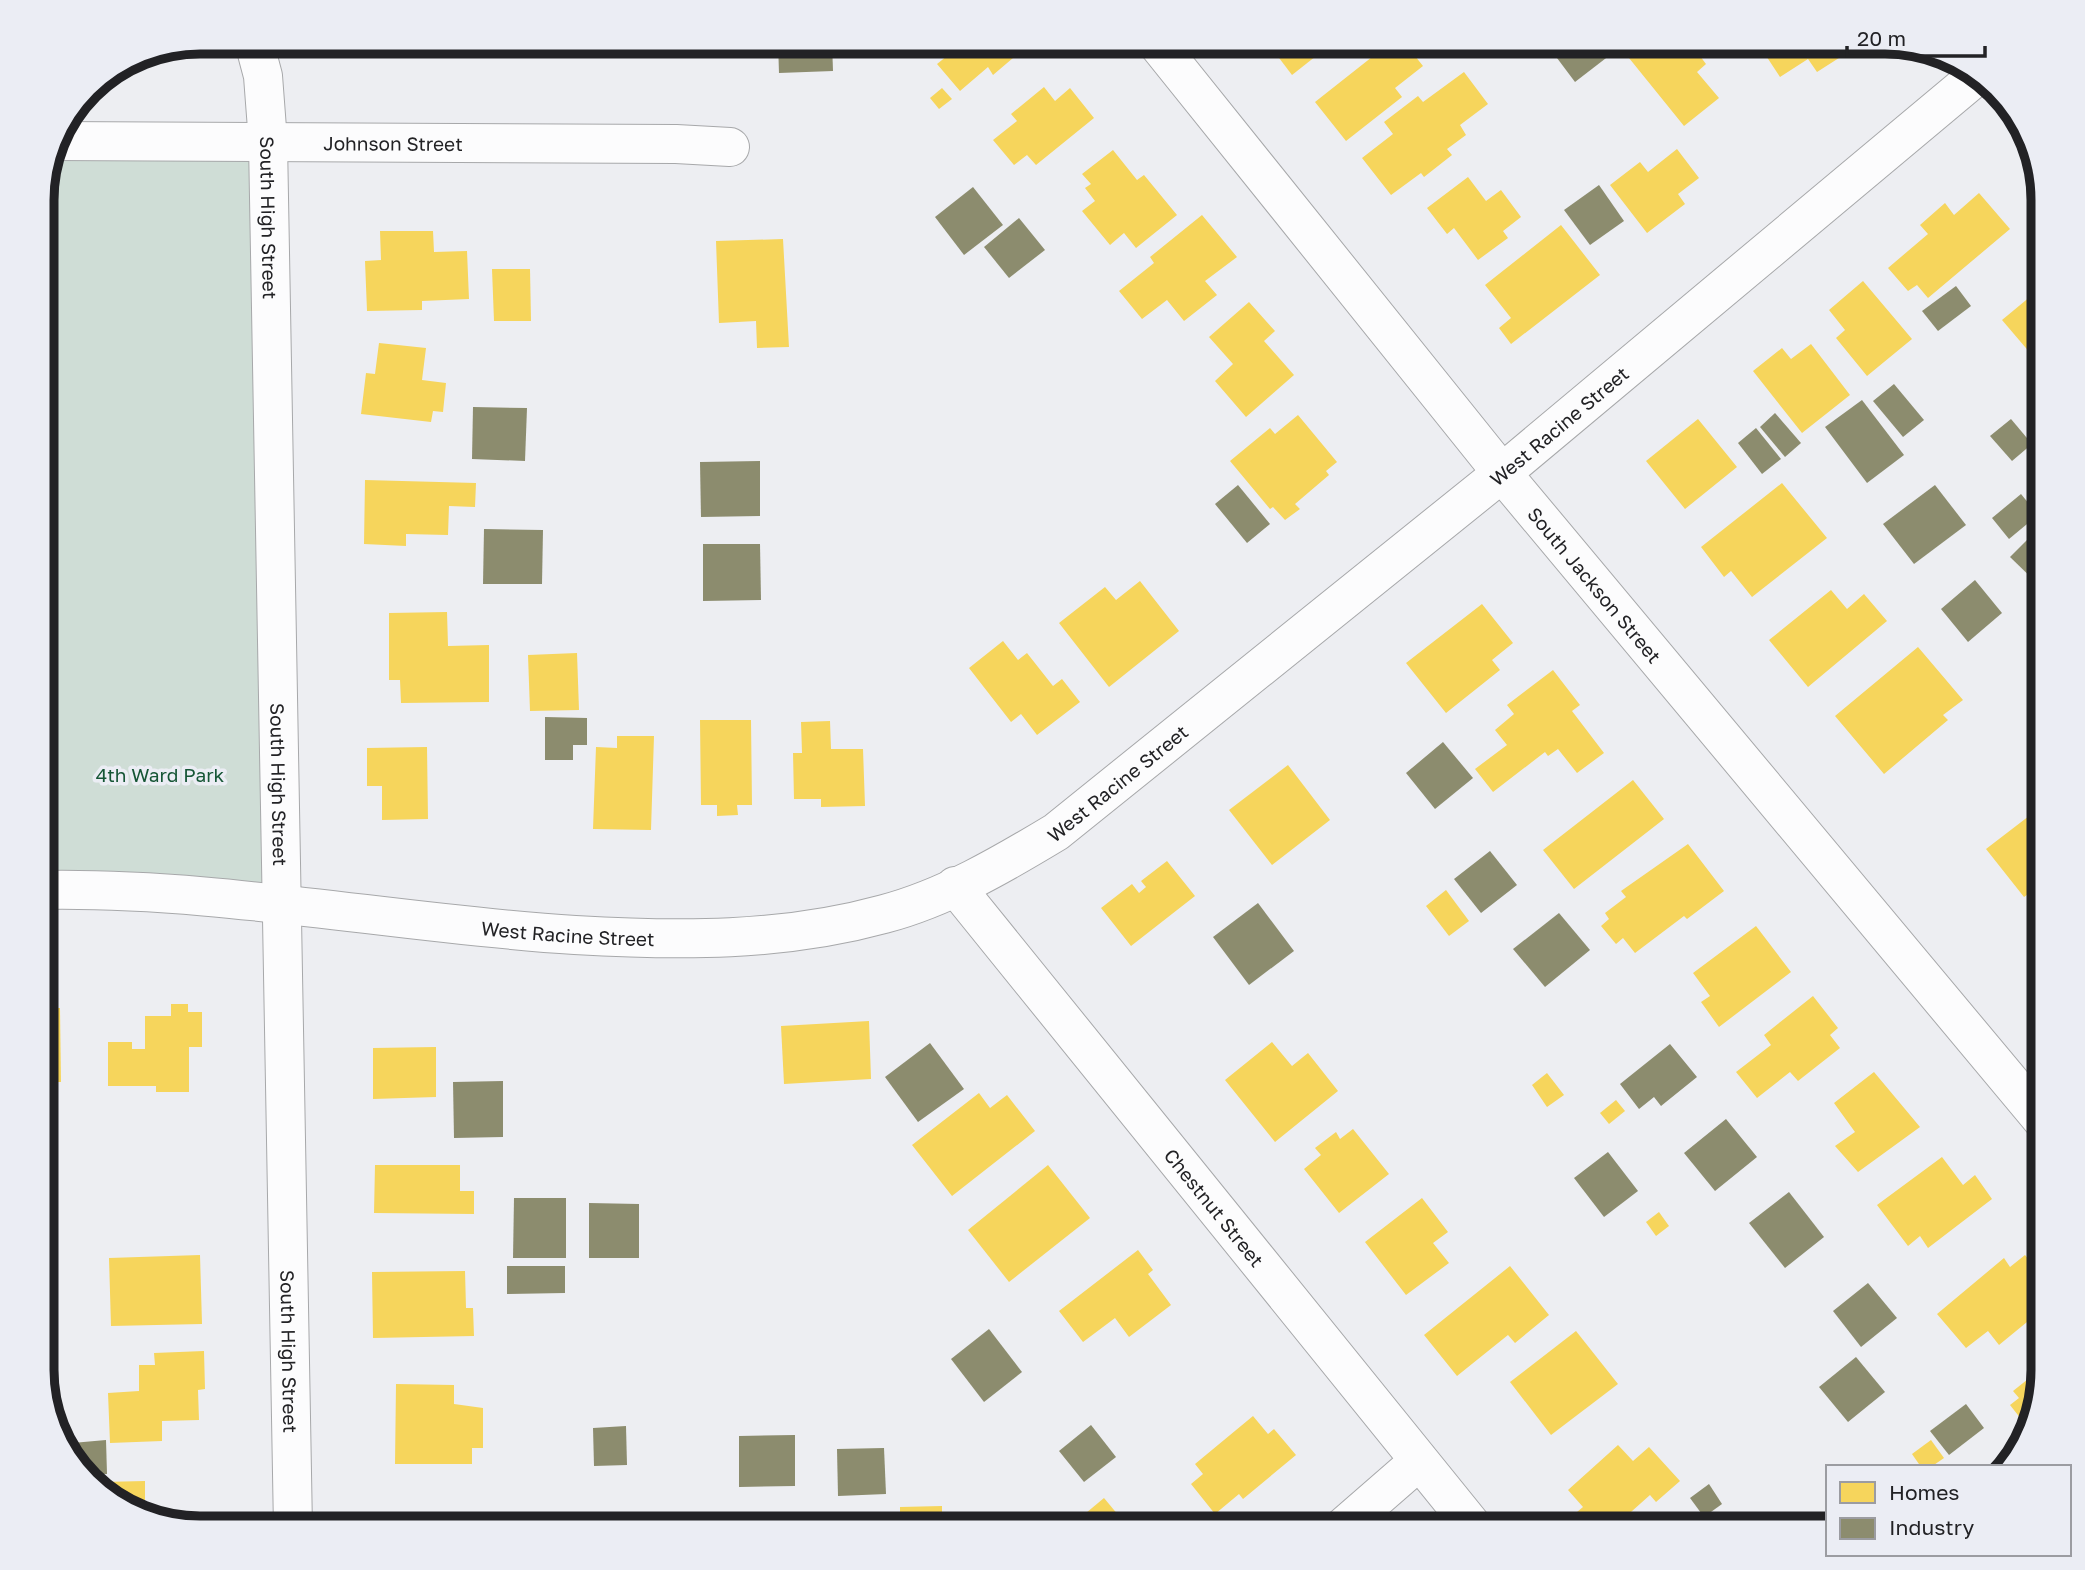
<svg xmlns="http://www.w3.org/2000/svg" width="2085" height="1570" viewBox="0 0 2085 1570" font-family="'Golos Text',sans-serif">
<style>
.green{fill:#cfddd6}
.homes{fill:#f6d55c}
.industry{fill:#8c8c6e}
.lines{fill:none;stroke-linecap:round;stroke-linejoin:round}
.street-casing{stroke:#a7a8aa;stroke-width:40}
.secondary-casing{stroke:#a7a8aa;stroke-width:40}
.street{stroke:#fcfcfd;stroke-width:38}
.secondary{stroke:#fcfcfd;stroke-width:38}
.labels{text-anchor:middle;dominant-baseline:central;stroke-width:7;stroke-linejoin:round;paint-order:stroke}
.street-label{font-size:19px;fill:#222225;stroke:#ebedf4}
.park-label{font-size:19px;fill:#165636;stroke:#ebedf4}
.rim{fill:none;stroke:#222225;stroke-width:9}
</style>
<rect width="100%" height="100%" fill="#edeef2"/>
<polygon class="green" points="55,141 268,142 281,903 42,890 42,190"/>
<g class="homes">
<polygon points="960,42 1032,42 993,75 988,67 960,91 937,64 962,44"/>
<polygon points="1267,42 1328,42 1330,45 1292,75"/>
<polygon points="1391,42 1426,42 1428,45 1415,56 1423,66 1395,88 1402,97 1346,141 1315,102"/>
<polygon points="1649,42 1678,42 1690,57 1697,52 1706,64 1697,72 1719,98 1684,126 1629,58"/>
<polygon points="1757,42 1864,42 1817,72 1808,59 1780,77"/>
<polygon points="1464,72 1488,104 1460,125 1466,135 1447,149 1452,155 1424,177 1421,173 1391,195 1362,158 1393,134 1384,122 1418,96 1423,102"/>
<polygon points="1044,87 1055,101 1070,88 1094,118 1036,165 1027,155 1014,165 993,140 1017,121 1011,114"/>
<polygon points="942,88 952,99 939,109 930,98"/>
<polygon points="1677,149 1699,178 1678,194 1685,204 1647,233 1610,185 1640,162 1648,172"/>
<polygon points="1113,150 1137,180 1144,175 1177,215 1136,248 1124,233 1110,245 1082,211 1095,201 1085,188 1091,184 1082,174"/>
<polygon points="1468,177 1486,201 1501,190 1521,217 1503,231 1508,238 1478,260 1454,228 1447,234 1427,208"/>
<polygon points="1979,193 2010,229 1928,298 1917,285 1908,291 1888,268 1928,234 1920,225 1945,203 1954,215"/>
<polygon points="1202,215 1237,257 1205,281 1217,295 1184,321 1167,300 1142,319 1119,291 1154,263 1150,257"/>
<polygon points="1561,225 1600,275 1511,344 1499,328 1511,318 1485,285"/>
<polygon points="380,231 433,231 434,252 467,251 469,299 422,301 422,310 367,311 365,261 381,260"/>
<polygon points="783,239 789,347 757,348 756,321 719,323 716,241"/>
<polygon points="492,269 530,269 531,321 494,321"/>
<polygon points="1863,281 1912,339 1867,376 1836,338 1845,330 1829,310"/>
<polygon points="2043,286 2043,368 2002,320"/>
<polygon points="1249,302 1275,331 1264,341 1294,375 1246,417 1215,381 1233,364 1209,337"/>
<polygon points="379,343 426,348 422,380 446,383 443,412 433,411 431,422 361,414 366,373 375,374"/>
<polygon points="1811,344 1850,395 1802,433 1753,371 1782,348 1791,359"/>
<polygon points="1298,415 1337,462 1326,471 1329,475 1295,504 1300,509 1285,520 1273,507 1270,509 1230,461 1270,428 1275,434"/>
<polygon points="1698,419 1737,467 1685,509 1646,461"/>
<polygon points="365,480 476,483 475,507 449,506 448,535 406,534 406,546 364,544"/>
<polygon points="1782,483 1827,538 1752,597 1731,571 1724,577 1701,547"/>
<polygon points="1140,581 1179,631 1109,687 1059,623 1105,587 1116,600"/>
<polygon points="1831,590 1847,609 1864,594 1887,621 1808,687 1769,640"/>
<polygon points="1482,604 1513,643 1492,660 1500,670 1446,713 1406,663"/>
<polygon points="447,612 448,646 489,645 489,702 401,703 400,680 389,680 389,613"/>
<polygon points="1003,641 1018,660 1027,653 1053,686 1062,679 1080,702 1037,735 1021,714 1011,722 969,668"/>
<polygon points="1918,647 1963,700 1943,715 1948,720 1884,774 1835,716"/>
<polygon points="577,653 579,710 530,711 528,655"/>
<polygon points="1553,670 1580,705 1572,711 1604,753 1577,773 1558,749 1548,756 1545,752 1493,792 1475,769 1507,745 1495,730 1514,714 1507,705"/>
<polygon points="700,720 751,720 752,805 737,805 738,815 717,816 717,805 701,805"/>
<polygon points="830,721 831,749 863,749 865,806 821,807 821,799 794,799 793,753 802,753 801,722"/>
<polygon points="617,736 654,736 651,830 593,829 596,747 617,748"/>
<polygon points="427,747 428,819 382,820 382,786 367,786 367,748"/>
<polygon points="1288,765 1330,820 1272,865 1229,810"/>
<polygon points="1633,780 1664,819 1574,889 1543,850"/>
<polygon points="2029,816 2040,830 2043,828 2043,883 2024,897 1986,849"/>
<polygon points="1688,844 1724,891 1687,919 1684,916 1635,953 1623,938 1616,944 1601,926 1609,919 1605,913 1626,897 1621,891"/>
<polygon points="1167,861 1195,896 1131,946 1101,908 1132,884 1139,893 1146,887 1141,881"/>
<polygon points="1446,890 1469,921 1449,936 1426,906"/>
<polygon points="1756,926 1791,972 1719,1027 1701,1002 1710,996 1693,973"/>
<polygon points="1813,996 1838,1028 1830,1035 1840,1048 1798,1081 1790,1072 1757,1098 1736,1072 1771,1045 1764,1035"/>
<polygon points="171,1004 188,1004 188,1012 202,1012 202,1047 189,1047 189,1092 156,1092 156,1086 108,1086 108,1042 132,1042 132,1049 145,1049 145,1016 171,1016"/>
<polygon points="42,1008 60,1008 61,1082 42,1082"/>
<polygon points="869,1021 871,1079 784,1084 781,1026"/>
<polygon points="1272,1042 1292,1066 1308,1053 1338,1091 1275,1142 1225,1080"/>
<polygon points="436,1047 436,1097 373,1099 373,1048"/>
<polygon points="1874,1072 1920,1127 1858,1172 1835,1146 1855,1132 1834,1103"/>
<polygon points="1547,1073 1564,1095 1547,1107 1532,1085"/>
<polygon points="979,1093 990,1108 1007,1095 1035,1131 952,1196 912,1145"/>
<polygon points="1616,1100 1625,1111 1609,1124 1600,1113"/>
<polygon points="1353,1129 1389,1174 1339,1213 1304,1169 1321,1155 1315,1148 1336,1132 1340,1139"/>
<polygon points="1942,1157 1963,1185 1975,1175 1992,1199 1928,1248 1920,1236 1908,1246 1877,1205"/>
<polygon points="375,1165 460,1165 460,1191 474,1191 474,1214 374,1213"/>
<polygon points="1048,1165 1090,1218 1009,1282 968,1230"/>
<polygon points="1422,1198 1448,1232 1433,1243 1449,1263 1406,1295 1365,1242"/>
<polygon points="1659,1212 1669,1226 1656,1236 1646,1222"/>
<polygon points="1138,1250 1153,1270 1148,1274 1171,1305 1129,1337 1115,1318 1083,1342 1059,1311"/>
<polygon points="200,1255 202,1324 111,1326 109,1258"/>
<polygon points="2025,1255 2043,1277 2043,1309 1999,1345 1988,1331 1966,1348 1937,1314 2004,1258 2010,1267"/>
<polygon points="1510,1266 1549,1315 1515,1343 1508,1335 1457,1376 1424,1335"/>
<polygon points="465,1271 466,1308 473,1308 474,1336 373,1338 372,1272"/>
<polygon points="1576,1331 1618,1384 1551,1435 1510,1382"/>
<polygon points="204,1351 205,1389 198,1390 199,1420 162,1421 162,1441 110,1443 108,1393 139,1391 139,1365 155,1365 154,1353"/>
<polygon points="2043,1367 2043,1370 2025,1424 2010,1405 2019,1398 2013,1391"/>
<polygon points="396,1384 454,1385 454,1404 483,1408 483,1448 472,1448 472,1464 395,1464"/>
<polygon points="1253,1416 1268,1434 1274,1429 1296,1455 1243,1499 1239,1494 1215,1514 1191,1484 1203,1474 1195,1464"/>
<polygon points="1931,1440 1944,1458 1931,1467 1921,1467 1912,1454"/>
<polygon points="1618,1445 1633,1461 1649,1447 1680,1481 1656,1502 1650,1495 1613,1528 1582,1528 1571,1517 1583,1507 1568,1490"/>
<polygon points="145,1481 145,1509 102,1493 102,1482"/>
<polygon points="1104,1498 1129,1528 1068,1528"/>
<polygon points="942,1506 942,1528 900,1528 900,1507"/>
<rect x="808" y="1522" width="29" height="6"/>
</g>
<g class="industry">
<polygon points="778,42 832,42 833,71 779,73"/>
<polygon points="1545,42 1601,42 1610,55 1575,82"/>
<polygon points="1599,185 1624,221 1590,245 1564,210"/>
<polygon points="973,187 1003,225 964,255 935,217"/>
<polygon points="1019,218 1045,250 1009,278 984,247"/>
<polygon points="1956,286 1971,306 1938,331 1922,311"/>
<polygon points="1894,384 1924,420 1903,437 1873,401"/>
<polygon points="1862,400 1904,455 1867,483 1825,427"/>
<polygon points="473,407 527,408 525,461 472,459"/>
<polygon points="1775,413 1801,443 1785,457 1760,427"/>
<polygon points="2011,419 2032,444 2012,461 1990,436"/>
<polygon points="1756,428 1781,459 1762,474 1738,443"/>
<polygon points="760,461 760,516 701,517 700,462"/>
<polygon points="1238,485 1270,524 1247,543 1215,504"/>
<polygon points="1935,485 1966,525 1914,564 1883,524"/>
<polygon points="2021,494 2038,515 2009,539 1992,518"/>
<polygon points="2043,524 2043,589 2010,557"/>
<polygon points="484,529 543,530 542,584 483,584"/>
<polygon points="703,544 760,544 761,600 703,601"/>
<polygon points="1975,580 2002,613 1968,642 1941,609"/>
<polygon points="545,717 587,718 587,745 573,745 573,760 545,760"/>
<polygon points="1443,742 1473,778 1435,809 1406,773"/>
<polygon points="1490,851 1517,885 1481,913 1454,879"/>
<polygon points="1258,903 1294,951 1249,985 1213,937"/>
<polygon points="1559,913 1590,950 1545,987 1513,949"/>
<polygon points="930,1043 964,1089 918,1122 885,1077"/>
<polygon points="1670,1044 1697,1077 1661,1106 1654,1097 1639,1109 1620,1084"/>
<polygon points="503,1081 503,1137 454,1138 453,1082"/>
<polygon points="1726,1119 1757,1157 1715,1191 1684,1153"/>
<polygon points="1608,1152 1638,1191 1604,1217 1574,1178"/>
<polygon points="1789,1192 1824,1237 1785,1268 1749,1223"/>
<polygon points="514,1198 566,1198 566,1258 513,1258"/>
<polygon points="589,1203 639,1204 639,1258 589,1258"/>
<polygon points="507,1266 565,1266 565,1293 507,1294"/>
<polygon points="1868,1283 1897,1318 1861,1347 1833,1311"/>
<polygon points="989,1329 1022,1372 984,1402 951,1359"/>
<polygon points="1856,1357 1885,1392 1848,1422 1819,1387"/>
<polygon points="1966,1404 1984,1428 1949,1455 1930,1431"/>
<polygon points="1091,1425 1116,1457 1084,1482 1059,1451"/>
<polygon points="626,1426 627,1465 594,1466 593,1428"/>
<polygon points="795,1435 795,1486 739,1487 739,1436"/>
<polygon points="106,1440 107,1474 87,1475 61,1444"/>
<polygon points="884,1448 886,1494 838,1496 837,1449"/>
<polygon points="1709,1484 1722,1504 1704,1517 1690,1498"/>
</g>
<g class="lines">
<defs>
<g id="street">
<path id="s1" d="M254,42L263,76L268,142L293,1528"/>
<path id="s2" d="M55,141L676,144L730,147"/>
<path id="s3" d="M955,886L1474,1528"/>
<polyline points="1342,1528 1419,1461"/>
</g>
<g id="secondary">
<path id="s4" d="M1156,42L1502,473L2043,1121"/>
<path id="s5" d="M42,890C221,887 397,924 575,935C679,941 782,942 884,914C945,898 1003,864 1056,832L1502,473L1979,74"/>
</g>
</defs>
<use href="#street" class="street-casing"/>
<use href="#secondary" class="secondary-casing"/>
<use href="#street" class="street"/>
<use href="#secondary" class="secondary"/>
</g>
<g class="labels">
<g class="street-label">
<text stroke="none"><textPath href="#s2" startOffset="338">Johnson Street</textPath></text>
<text stroke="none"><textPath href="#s1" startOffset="177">South High Street</textPath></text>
<text stroke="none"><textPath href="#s5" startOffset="1684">West Racine Street</textPath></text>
<text stroke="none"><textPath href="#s4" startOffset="698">South Jackson Street</textPath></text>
<text stroke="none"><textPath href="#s5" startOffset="1116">West Racine Street</textPath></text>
<text stroke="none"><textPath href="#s1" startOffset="744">South High Street</textPath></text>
<text stroke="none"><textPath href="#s5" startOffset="528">West Racine Street</textPath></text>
<text stroke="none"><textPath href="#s3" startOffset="413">Chestnut Street</textPath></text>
<text stroke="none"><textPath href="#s1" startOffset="1311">South High Street</textPath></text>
</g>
<g class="park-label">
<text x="160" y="774">4th Ward Park</text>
</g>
</g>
<path d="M0 0H2085V1570H0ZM200 54H1885A146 146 0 0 1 2031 200V1370A146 146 0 0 1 1885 1516H200A146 146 0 0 1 54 1370V200A146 146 0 0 1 200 54Z" fill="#ebedf4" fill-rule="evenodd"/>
<path class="rim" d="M200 54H1885A146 146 0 0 1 2031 200V1370A146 146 0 0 1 1885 1516H200A146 146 0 0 1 54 1370V200A146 146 0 0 1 200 54Z"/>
<rect x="1826" y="1465" width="245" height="91" fill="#ebedf4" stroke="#9b9ca1" stroke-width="2"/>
<rect x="1840" y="1482" width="35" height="21" fill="#f6d55c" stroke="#9b9ca1" stroke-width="2"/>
<text x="1889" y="1500" font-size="21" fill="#222225">Homes</text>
<rect x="1840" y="1518" width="35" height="21" fill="#8c8c6e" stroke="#9b9ca1" stroke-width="2"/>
<text x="1889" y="1535" font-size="21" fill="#222225">Industry</text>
<path d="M1847 46v10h138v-10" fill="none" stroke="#222225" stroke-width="3.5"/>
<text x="1857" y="46" font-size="21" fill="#222225" stroke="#ebedf4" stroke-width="5" paint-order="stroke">20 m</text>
</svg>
